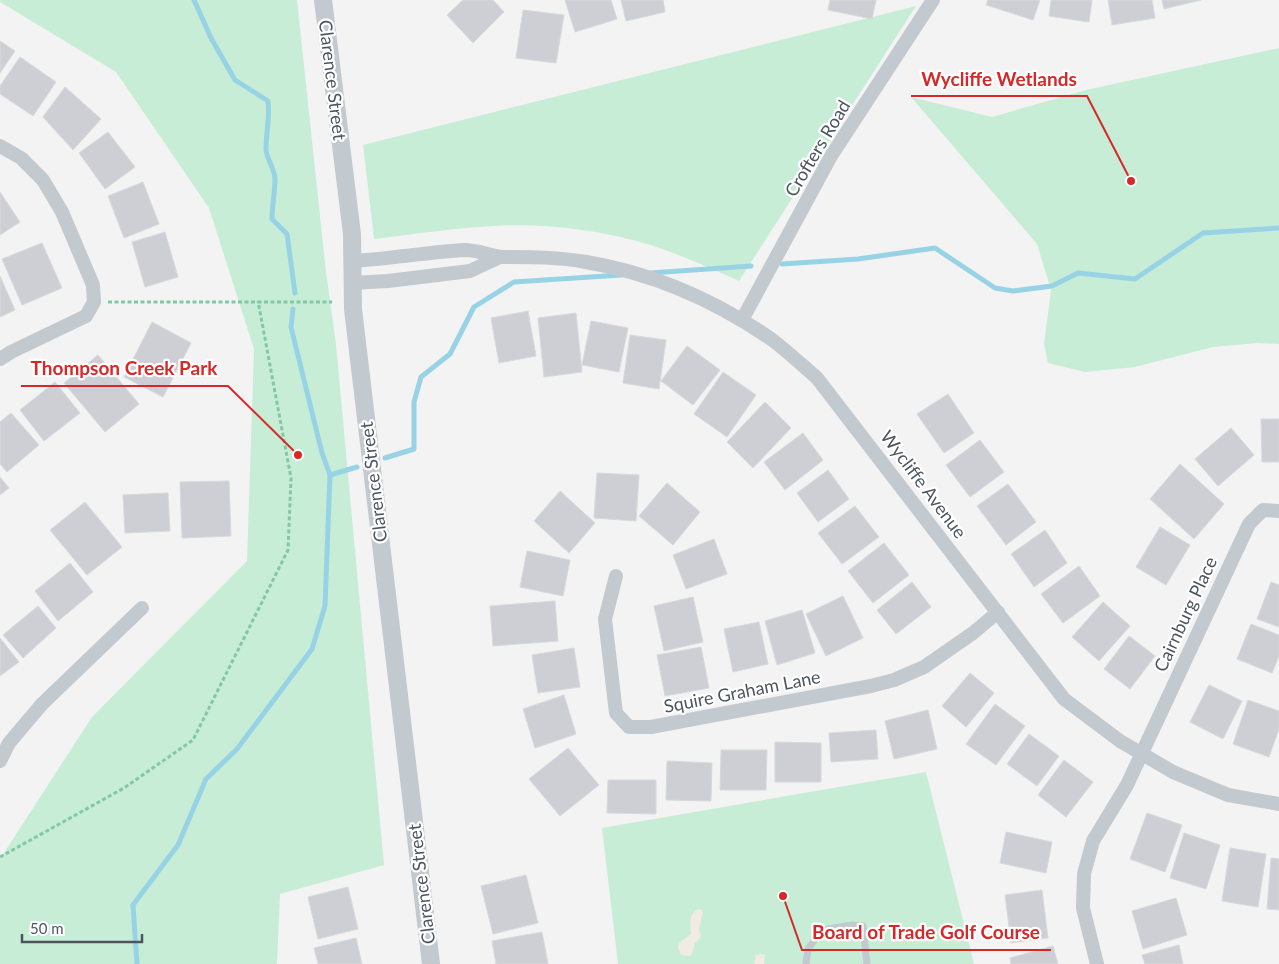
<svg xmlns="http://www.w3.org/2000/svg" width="1279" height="964" viewBox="0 0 1279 964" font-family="Lato,sans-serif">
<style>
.green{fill:#c7edd6}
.sand{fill:#f0ece3}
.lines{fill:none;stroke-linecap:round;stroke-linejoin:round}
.stream{stroke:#98d3e5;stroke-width:5}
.building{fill:#cdcfd4;stroke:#d7d9dd}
.path{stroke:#82c8a7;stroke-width:3;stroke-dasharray:4 2.5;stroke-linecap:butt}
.service{stroke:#c2c9cf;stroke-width:7}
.minor{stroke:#c2c9cf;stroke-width:14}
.tertiary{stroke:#c2c9cf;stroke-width:18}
.labels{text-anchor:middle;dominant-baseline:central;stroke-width:4.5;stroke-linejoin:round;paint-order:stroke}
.street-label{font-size:18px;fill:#4c555e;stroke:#fff}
.leader{fill:none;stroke:#d62828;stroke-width:2}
.callout-dot{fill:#d62828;stroke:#fff;stroke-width:2}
.callout-label{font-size:19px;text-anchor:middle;font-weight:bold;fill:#d62828;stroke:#fff;stroke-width:4.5;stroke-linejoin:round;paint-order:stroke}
</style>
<rect width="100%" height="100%" fill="#f4f3f3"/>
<g class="green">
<polygon points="0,0 297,0 326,272 336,344 384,865 280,894 277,964 0,964 0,859 92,717 247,561 254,349 209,208 116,72 0,2"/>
<path d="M916,6L739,281C710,268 681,255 651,245C600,230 545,223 493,226C454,228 414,234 375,239L374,238L363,145Z"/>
<polygon points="1279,48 1279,344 1258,343 1213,347 1135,367 1085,372 1048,363 1044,344 1051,290 1037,244 911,97 992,117 1086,90"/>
<polygon points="926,772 974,964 618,964 602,828"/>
</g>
<g class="sand">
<path d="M698,909L702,910L703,912L699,929L701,937L695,943L692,954L690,956L681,955L678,948L679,943L691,934C691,923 687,916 698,909Z"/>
<polygon points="762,954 765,955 764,964 754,964 756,955"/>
</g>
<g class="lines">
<g class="stream">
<path d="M194,0L211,38L235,80L268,101C270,117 266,133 266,149C266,158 275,169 275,179C275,193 272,205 272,219L287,234L295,293"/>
<polyline points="782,264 858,259 935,248 995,288 1013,291 1052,286 1078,273 1135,279 1203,233 1279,228"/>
<polyline points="650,273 751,266"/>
<polyline points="385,458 414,449 414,402 421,377 450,354 474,307 514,282 621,275"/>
<polyline points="330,475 357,467"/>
<polyline points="137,964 133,905 178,845 206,779 237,749 312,649 325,606 330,475 322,453 291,327 293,309"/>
</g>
</g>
<g class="building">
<polygon points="463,0 493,0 504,12 473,43 447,15"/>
<polygon points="565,0 611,0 617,19 575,32"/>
<polygon points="621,0 663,0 665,12 626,21"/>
<polygon points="830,0 876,0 872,19 828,10"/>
<polygon points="988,0 1040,0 1033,20 986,5"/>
<polygon points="1051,0 1092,0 1089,22 1049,16"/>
<polygon points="1108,0 1152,0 1155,18 1112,25"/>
<polygon points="1162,0 1201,0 1164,9"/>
<polygon points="523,10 564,15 556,63 516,58"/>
<polygon points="0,41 15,51 0,73"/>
<polygon points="20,57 56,82 33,116 0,94 0,86"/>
<polygon points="65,87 101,119 73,150 43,117"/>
<polygon points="108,132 135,167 105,189 79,153"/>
<polygon points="143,182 159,224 124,238 108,196"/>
<polygon points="0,192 20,222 0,235"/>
<polygon points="165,232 178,277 145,287 132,242"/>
<polygon points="42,243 62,288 22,305 2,259"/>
<polygon points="0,276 15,310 0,317"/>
<polygon points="528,311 536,356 499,363 491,318"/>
<polygon points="576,313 582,372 544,377 538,318"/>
<polygon points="591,321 628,328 619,372 582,365"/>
<polygon points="152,322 191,343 163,397 124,377"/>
<polygon points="630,335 666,340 659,389 623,383"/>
<polygon points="687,346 720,370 693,405 661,381"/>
<polygon points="98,355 139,404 105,432 64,383"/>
<polygon points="723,372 756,395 727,437 694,414"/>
<polygon points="55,382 80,413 44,441 20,410"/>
<polygon points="948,394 974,433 944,453 917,414"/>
<polygon points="765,402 791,428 753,468 727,442"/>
<polygon points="11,413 39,445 7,472 0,464 0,422"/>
<polygon points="1261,419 1279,419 1279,462 1262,462"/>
<polygon points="1231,428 1254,455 1218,486 1195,459"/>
<polygon points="803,433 823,460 785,490 764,462"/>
<polygon points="980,440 1004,472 970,497 946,465"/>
<polygon points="1180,464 1224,504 1194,539 1150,499"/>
<polygon points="828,470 849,499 818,522 797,493"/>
<polygon points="597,473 639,475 636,521 594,518"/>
<polygon points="0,477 9,488 0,495"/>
<polygon points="229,481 231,536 182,538 180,482"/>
<polygon points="667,483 700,512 673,545 639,516"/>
<polygon points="1008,484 1036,522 1006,545 977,506"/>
<polygon points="560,491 595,523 569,553 534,521"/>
<polygon points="168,493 170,531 125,533 123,495"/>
<polygon points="85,502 122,547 87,575 50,530"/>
<polygon points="855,506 879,537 842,564 818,533"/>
<polygon points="1160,527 1190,545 1166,585 1136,567"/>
<polygon points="1045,530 1067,563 1034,587 1011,554"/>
<polygon points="714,539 727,574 686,589 673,555"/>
<polygon points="884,543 909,575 873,603 848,571"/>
<polygon points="527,551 570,560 563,596 520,587"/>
<polygon points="70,563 93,592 58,621 35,591"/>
<polygon points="1079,566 1100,596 1063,623 1041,594"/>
<polygon points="912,582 931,607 896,634 877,610"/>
<polygon points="1271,582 1279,585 1279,627 1257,619"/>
<polygon points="843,596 863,638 826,656 806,614"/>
<polygon points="693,597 703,642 664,651 654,606"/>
<polygon points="555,601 558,641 493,646 490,606"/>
<polygon points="1103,602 1130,626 1099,661 1072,637"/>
<polygon points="38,606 56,628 23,658 3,635"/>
<polygon points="802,610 815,653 777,665 765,621"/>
<polygon points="759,622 768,664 733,672 724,629"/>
<polygon points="1251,624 1279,635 1279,656 1272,673 1237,659"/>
<polygon points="1129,636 1155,656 1130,689 1104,669"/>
<polygon points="0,638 19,662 0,676"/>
<polygon points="701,647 709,688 665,696 657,655"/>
<polygon points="574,648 580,687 538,693 532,655"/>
<polygon points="970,673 994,693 966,727 942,706"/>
<polygon points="1209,685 1242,701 1223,739 1190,722"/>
<polygon points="564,695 576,734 535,748 523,709"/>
<polygon points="1248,700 1279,711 1279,729 1269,757 1233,744"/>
<polygon points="995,704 1025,726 996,765 966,744"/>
<polygon points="928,710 937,749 894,759 885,721"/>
<polygon points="876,730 878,759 831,762 829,733"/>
<polygon points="1029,734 1059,756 1037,786 1007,764"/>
<polygon points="775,742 821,743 821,782 775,782"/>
<polygon points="568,748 599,785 560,816 529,779"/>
<polygon points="721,750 767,750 766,790 720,790"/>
<polygon points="1064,760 1093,782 1066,817 1038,795"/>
<polygon points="667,761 712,763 711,801 666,800"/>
<polygon points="608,780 656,780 656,814 607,813"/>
<polygon points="1147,813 1182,825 1165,872 1130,859"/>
<polygon points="1006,832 1052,842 1046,873 1000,863"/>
<polygon points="1184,833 1220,845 1206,889 1170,878"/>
<polygon points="1230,848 1266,854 1258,907 1222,901"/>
<polygon points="1271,858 1279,859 1279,910 1267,909"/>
<polygon points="526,875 538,923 493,934 481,886"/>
<polygon points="348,887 358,929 318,939 308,897"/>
<polygon points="1042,890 1048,938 1011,943 1005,895"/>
<polygon points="1176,898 1187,935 1143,949 1132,911"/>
<polygon points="542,932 548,964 496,964 492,941"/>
<polygon points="356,938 362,964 318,964 314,948"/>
<polygon points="1179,945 1183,964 1145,964 1142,955"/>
<polygon points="1053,946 1058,964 1011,964 1010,958"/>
</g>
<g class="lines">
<g class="path">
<polyline points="108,302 332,302"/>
<polyline points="0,857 124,788 193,740 288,550 291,478 258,301"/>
</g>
<polyline class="service" points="806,964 808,949 822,930 852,925 863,926 867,964"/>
<g class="minor">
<polyline points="0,146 21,158 43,180 62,212 93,285 94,302 86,316 11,352 0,359"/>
<path d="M352,261C390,259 428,252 465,250C478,250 490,256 503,257C531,257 559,257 586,262C652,273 716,301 771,339C787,351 802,365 817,378L1064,699L1120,741L1173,772L1228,795L1279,804"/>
<polyline points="352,283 388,281 470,271 500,257"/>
<polyline points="742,320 831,156 933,0"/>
<polyline points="616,576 605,619 616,713 629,727 651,727 871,686 894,680 924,667 973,633 998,612"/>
<polyline points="0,761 9,743 42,704 142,608"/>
<polyline points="1097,964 1083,908 1084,874 1093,841 1127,785 1249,524 1263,510 1279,511"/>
</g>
<polyline class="tertiary" points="323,0 352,234 353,309 431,964"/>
</g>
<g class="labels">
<g class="street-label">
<text transform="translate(333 80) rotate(83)">Clarence Street</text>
<text transform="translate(817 148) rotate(-59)">Crofters Road</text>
<text transform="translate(373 482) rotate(-97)">Clarence Street</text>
<text transform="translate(924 484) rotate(53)">Wycliffe Avenue</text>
<text transform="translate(1185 614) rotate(-65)">Cairnburg Place</text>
<text transform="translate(742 691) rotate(-11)">Squire Graham Lane</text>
<text transform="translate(421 884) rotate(-97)">Clarence Street</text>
</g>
</g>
<path class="leader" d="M1131 181L1087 96H911M298 455L228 386H21M783 896L802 950H1051"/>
<g class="callout-dot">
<circle cx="1131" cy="181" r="5"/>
<circle cx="298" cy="455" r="5"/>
<circle cx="783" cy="896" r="5"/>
</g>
<g class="callout-label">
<text x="999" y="86">Wycliffe Wetlands</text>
<text x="124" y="375">Thompson Creek Park</text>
<text x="926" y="939">Board of Trade Golf Course</text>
</g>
<path d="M22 934v8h120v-8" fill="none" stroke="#4c555e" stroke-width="2.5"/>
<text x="30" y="934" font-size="15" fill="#4c555e" stroke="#ffffff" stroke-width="4" paint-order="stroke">50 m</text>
</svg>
